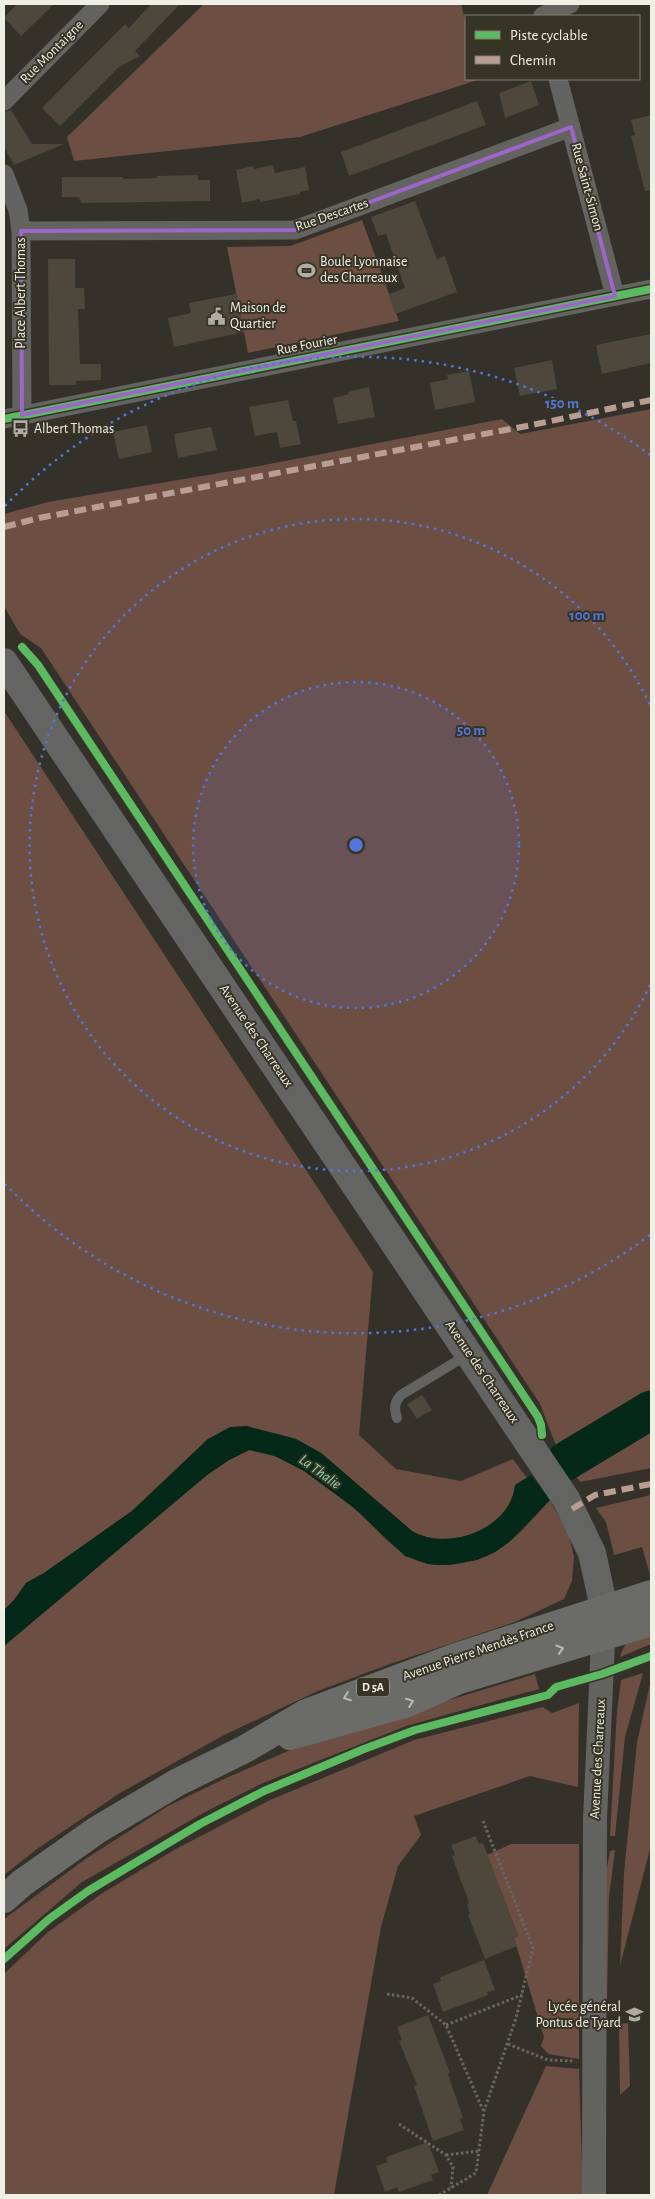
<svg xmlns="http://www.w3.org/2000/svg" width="655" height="2199" viewBox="0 0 655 2199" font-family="'Alegreya Sans',sans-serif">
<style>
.green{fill:#6c4e43}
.water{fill:#052918}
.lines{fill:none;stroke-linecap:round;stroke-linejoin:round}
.river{stroke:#052918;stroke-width:39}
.building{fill:#4e473b}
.path{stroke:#686764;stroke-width:3;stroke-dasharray:2.5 2.5;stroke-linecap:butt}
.service{stroke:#636360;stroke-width:10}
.minor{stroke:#636360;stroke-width:19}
.tertiary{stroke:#636360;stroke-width:24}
.secondary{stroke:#646562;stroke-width:28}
.primary{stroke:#6b6c68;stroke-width:28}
.quiet{stroke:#b99d93;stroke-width:6;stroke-dasharray:12 6;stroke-linecap:butt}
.cycleway-casing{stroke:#373426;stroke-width:11}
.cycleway{stroke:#5cba63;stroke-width:8}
.oneway{stroke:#bbbbb3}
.marked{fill:none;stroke:#9e66ca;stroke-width:4;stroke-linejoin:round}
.ring{fill:none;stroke:#5276db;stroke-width:2.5;stroke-dasharray:2.5 5}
.labels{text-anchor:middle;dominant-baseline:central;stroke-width:4;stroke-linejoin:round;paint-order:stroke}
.shield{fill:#373426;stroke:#b8b7ac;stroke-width:1}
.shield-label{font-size:12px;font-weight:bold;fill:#f0efe5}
.street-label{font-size:14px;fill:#f0efe5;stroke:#373426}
.poi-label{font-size:14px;fill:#f0efe5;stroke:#373426;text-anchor:start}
.water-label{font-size:15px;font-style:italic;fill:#86daae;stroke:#373426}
.centre{fill:#5276db;stroke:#373426;stroke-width:2.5}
.ring-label{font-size:15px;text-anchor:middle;font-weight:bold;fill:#5276db;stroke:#373426;stroke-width:4;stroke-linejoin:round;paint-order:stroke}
</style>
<rect width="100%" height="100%" fill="#33312a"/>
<g class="green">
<polygon points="204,4 461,4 466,24 466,79 481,79 300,137 74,161 67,137"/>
<polygon points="362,220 399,321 248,353 227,247 290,246"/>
<polygon points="651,409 651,1397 624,1415 558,1451 540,1404 41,648 20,634 4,606 4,514 48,502 243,469 502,419 520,434"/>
<path d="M4,711L373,1272L359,1435L396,1469L461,1481L513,1459L527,1478L515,1485C511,1529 448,1553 412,1531L321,1453L296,1439L246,1426L208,1439L132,1511L44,1573L26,1583L14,1600L4,1610Z"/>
<polygon points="651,1424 651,1468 580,1482 573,1472"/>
<path d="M249,1450C287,1454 326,1484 354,1508C390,1540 407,1574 462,1563C477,1560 489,1557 501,1548C517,1538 536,1515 550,1500L569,1536L574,1557L572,1581L564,1599L515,1622L387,1665L318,1691L224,1735L120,1793L37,1849L4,1875V1646L207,1475L229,1460Z"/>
<polygon points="651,1495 651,1574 650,1575 642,1547 614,1555 606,1522 596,1508"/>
<path d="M649,1632L651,1637V1644L620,1657C624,1641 634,1637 649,1632Z"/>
<polygon points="643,1673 625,1737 615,1836 610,1836 617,1711 621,1680"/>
<polygon points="535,1674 539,1689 406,1726 263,1783 207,1811 82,1882 4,1949 4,1919 87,1858 168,1806 226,1778 304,1744"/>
<polygon points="651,1680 651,1845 620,1966 624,1873 637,1742"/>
<polygon points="579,1703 578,1787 530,1776 414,1816 421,1835 398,1866 381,1927 334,2195 4,2195 4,1974 48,1932 101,1894 174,1850 270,1800 414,1740 543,1707 552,1713"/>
<polygon points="511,1844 579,1844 579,2059 548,2054 541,2046 544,2037 514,1938 518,1936 487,1855"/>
<polygon points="615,1850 609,1898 607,2001 604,2002 603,1888 610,1851"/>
<polygon points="628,2023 630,2086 620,2095 619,2024"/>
<polygon points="546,2066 579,2069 583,2195 487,2195"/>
</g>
<path class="water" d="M246,1426L296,1439L321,1453L412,1531C448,1552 511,1529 515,1485L531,1475L550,1500L509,1542L495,1552L477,1560L449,1565H438L428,1564L405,1556L354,1508L304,1471L275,1456L249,1450L229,1460L207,1475L4,1646V1610L14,1600L26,1583L44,1573L132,1511L208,1439L230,1427Z"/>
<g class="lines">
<polyline class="river" points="566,1461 651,1410"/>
</g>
<g class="building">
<polygon points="17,4 54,4 21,36 4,18"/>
<polygon points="151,4 180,4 135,51 140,56 119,67 60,126 42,108 125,24 129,28"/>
<polygon points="531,81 539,105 505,118 499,93"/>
<polygon points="477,101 486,125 349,176 341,152"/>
<polygon points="11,110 32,144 64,144 14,165 4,147 4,112"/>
<polygon points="651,115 651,190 645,191 631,136 635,135 631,120"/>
<polygon points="273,165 275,173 305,167 309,190 300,192 300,194 260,202 260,199 242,203 236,170 253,166 254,169"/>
<polygon points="198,175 198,180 210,180 210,201 81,203 79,197 62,197 62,177 123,177 123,179 157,178 157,176"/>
<polygon points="415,201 437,259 445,256 457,292 395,314 389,294 405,288 386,234 378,236 371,217"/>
<polygon points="48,259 75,259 75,288 84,288 85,309 78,309 80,364 101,364 101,380 76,381 76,385 49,385"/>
<polygon points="236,294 244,332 174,347 168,318 191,313 189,303"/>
<polygon points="651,334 651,363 602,374 596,345"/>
<polygon points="552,360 557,389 520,396 514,368"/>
<polygon points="469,371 475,402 435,410 430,383 448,379 447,375"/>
<polygon points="369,387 375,417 338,424 333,398 349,394 348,392"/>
<polygon points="288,400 293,421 296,421 301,444 280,448 277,432 255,436 249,407"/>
<polygon points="147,425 152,452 119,459 113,432"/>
<polygon points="211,427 217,450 178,458 174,434"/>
<polygon points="422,1395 432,1410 417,1419 407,1404"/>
<polygon points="476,1836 479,1844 483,1843 518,1936 514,1938 517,1946 485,1959 468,1915 470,1914 467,1904 469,1903 452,1856 455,1855 451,1845"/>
<polygon points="484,1960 495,1990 487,1992 488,1995 443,2012 433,1984 441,1981 440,1977"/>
<polygon points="428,2015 450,2073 448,2074 463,2118 460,2119 464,2130 433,2141 414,2086 417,2085 399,2041 402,2040 397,2027"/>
<polygon points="428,2142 439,2172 431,2175 433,2180 399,2192 397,2187 385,2192 376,2166 387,2162 386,2157"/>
</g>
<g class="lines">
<g class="path">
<polyline points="387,1994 412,1998 446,2025 483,2110"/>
<polyline points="446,2025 522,1995"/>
<polyline points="508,2044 548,2060 574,2061"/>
<polyline points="399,2124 446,2155 453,2167 451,2188"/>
<polyline points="446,2155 479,2151"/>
<polyline points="439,2195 476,2173 484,2111 516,2018 533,1948 483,1821"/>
</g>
<path class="service" d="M397,1418C394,1408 394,1403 401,1395L467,1355"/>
<g class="minor">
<polyline points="543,16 570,4"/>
<polyline points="558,79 615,296"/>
<polyline points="4,101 100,4"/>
<polyline points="4,174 18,210 21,231 22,415"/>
<polyline points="21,231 295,230 571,127"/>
<polyline points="4,419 651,289"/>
</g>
<polyline class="tertiary" points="594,2195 595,1819 604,1620"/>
<polyline class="secondary" points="4,662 566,1499 592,1553 604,1608"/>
<g class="primary">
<polyline points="290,1736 408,1703 459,1680 651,1622"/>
<polyline points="4,1899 22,1883 97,1830 178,1782 245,1749 306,1713 453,1658 651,1594"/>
</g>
<g class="quiet">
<polyline points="4,527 39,518 532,425 651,400"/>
<polyline points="572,1509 595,1495 651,1484"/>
</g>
<defs>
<g id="cycleway">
<polyline points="4,419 651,289"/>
<polyline points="22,647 38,665 538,1417 541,1425 542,1435"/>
<polyline points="4,1959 49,1919 88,1891 200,1824 264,1791 364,1749 415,1730 548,1695 556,1687 602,1674 651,1656"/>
</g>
</defs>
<use href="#cycleway" class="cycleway-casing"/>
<use href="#cycleway" class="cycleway"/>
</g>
<defs><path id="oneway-chevron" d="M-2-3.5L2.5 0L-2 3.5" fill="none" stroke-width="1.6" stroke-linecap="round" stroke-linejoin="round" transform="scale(1.25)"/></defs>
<g class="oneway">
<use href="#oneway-chevron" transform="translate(560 1649) rotate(-17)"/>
<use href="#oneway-chevron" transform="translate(347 1697) rotate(160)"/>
<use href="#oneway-chevron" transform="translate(410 1702) rotate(-21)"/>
</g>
<path class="marked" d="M571,127L615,296L22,415L21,231L295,230Z"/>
<circle cx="356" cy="845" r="163" fill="#5276db" fill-opacity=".12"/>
<g class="ring">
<circle cx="356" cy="845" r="163"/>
<path d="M650 985A326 326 0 1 1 650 705"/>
<path d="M650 1235A488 488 0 0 1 5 1184M5 506A488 488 0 0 1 650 455"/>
</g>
<defs>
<symbol id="stadium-bare" viewBox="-9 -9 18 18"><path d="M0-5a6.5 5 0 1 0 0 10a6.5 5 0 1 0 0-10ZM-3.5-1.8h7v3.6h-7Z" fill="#aeaca4" stroke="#373426" stroke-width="2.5" paint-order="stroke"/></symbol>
<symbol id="civic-bare" viewBox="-9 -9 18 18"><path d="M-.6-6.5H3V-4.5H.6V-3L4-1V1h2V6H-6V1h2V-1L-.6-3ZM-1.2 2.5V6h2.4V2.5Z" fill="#aeaca4" stroke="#373426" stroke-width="2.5" paint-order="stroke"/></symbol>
<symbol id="bus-bare" viewBox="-9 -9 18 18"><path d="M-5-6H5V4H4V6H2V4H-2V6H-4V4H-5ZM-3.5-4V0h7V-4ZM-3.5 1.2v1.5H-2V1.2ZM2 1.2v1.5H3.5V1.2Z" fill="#aeaca4" stroke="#373426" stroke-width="2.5" paint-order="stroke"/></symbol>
<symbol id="school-bare" viewBox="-9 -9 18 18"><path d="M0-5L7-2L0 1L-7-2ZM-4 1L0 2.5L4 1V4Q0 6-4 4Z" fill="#aeaca4" stroke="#373426" stroke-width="2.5" paint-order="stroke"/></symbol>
</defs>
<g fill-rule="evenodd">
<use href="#stadium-bare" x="294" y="258" width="25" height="25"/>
<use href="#civic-bare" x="204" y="304" width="25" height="25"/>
<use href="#bus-bare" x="8" y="416" width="25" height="25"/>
<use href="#school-bare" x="622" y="2002" width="25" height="25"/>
</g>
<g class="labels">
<rect class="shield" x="357" y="1677.5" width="32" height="19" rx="4"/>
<g class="shield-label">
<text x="373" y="1687">D 5A</text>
</g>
<g class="street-label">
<text transform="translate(52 52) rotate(-45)">Rue Montaigne</text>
<text transform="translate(587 187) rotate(75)">Rue Saint-Simon</text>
<text transform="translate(332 215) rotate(-19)">Rue Descartes</text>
<text transform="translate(21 293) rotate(-90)">Place Albert Thomas</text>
<text transform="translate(307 345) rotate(-11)">Rue Fourier</text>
<text transform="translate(256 1036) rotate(56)">Avenue des Charreaux</text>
<text transform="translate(482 1372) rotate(56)">Avenue des Charreaux</text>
<text transform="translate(478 1651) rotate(-19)">Avenue Pierre Mendès France</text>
<text transform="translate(598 1759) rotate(-87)">Avenue des Charreaux</text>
</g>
<g class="poi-label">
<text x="320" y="262">Boule Lyonnaise<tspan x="320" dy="16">des Charreaux</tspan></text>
<text x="230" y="308">Maison de<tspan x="230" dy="16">Quartier</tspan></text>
<text x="34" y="429">Albert Thomas</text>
<text x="621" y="2007" text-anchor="end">Lycée général<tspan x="621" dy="16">Pontus de Tyard</tspan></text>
</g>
<g class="water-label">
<text transform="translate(320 1472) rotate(36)">La Thalie</text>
</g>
</g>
<circle cx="356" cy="845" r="8" class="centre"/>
<g class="ring-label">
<text x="562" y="408">150 m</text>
<text x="587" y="620">100 m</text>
<text x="471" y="735">50 m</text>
</g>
<rect width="655" height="2199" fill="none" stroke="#f0efe5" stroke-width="10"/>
<rect x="465" y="15" width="175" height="65" fill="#373426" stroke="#817f72"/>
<rect x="475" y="31" width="25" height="8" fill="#5cba63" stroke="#817f72"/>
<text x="510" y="40" font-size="15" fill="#f0efe5">Piste cyclable</text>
<rect x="475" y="56" width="25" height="8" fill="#b99d93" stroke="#817f72"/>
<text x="510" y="65" font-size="15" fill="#f0efe5">Chemin</text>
</svg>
